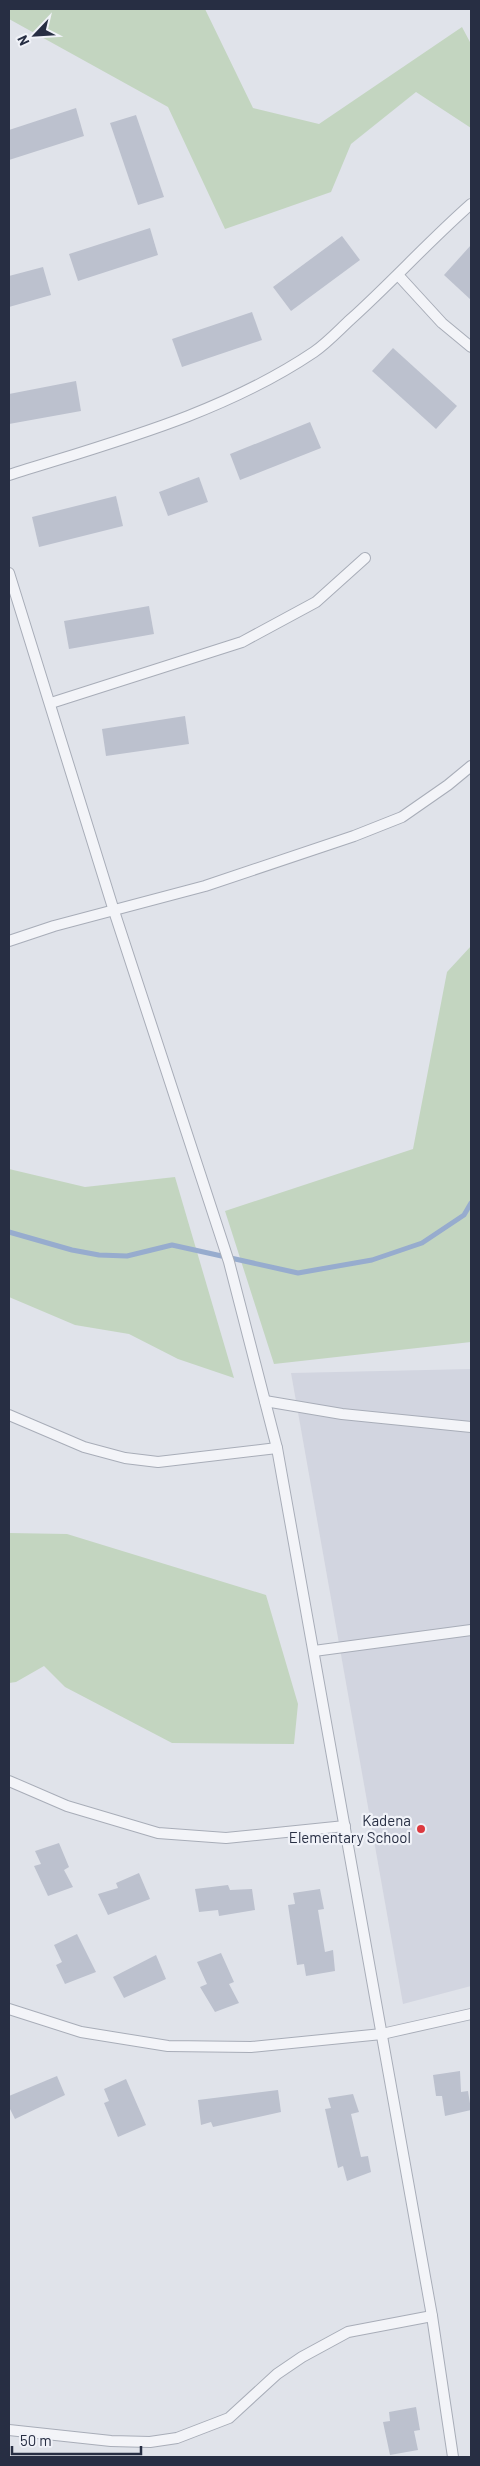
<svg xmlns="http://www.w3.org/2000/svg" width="480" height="2466" viewBox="0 0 480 2466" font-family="Barlow,sans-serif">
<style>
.built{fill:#d2d5e0}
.green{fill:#c3d5c0}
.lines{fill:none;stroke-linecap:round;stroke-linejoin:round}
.stream{stroke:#97acce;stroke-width:5}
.building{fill:#bcc1ce}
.service-casing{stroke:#a8adb8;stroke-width:12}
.service{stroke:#f3f4f8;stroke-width:10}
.poi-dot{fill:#dc393f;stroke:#f0f2f8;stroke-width:2}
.labels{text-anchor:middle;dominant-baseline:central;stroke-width:4.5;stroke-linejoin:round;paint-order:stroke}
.poi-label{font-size:15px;fill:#272e43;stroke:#f0f2f8;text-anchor:end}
</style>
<rect width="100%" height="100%" fill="#e0e3ea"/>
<polygon class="built" points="471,1369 471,1986 403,2004 291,1373"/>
<g class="green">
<polygon points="9,9 205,9 253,108 319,124 462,27 471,44 471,128 416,92 351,144 331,192 225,229 168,107 9,19"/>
<polygon points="471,946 471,1342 274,1364 225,1211 413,1149 447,972"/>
<polygon points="9,1169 85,1187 175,1177 234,1378 178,1359 129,1334 75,1325 9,1297"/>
<polygon points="9,1533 67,1534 266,1595 298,1704 294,1744 172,1743 65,1687 44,1666 16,1682 9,1683"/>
</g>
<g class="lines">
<polyline class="stream" points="9,1232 72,1250 99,1255 127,1256 172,1245 298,1273 372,1260 422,1243 464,1215 471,1203"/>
</g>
<g class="building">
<polygon points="76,108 84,136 9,160 9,130"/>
<polygon points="136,115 164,197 138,205 110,123"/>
<polygon points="150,228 158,255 78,281 69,254"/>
<polygon points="342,236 360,260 291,311 273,287"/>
<polygon points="471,245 471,300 444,275"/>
<polygon points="43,267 51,295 9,307 9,276"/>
<polygon points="252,312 262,340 182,367 172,339"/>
<polygon points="393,348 457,406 436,429 372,371"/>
<polygon points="76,381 81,411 9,424 9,394"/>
<polygon points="310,422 321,448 240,480 230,454"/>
<polygon points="199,477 208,502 168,516 159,492"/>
<polygon points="116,496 123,526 39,547 32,517"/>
<polygon points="149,606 154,634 69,649 64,621"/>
<polygon points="185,716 189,744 106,756 102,729"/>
<polygon points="59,1843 69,1867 64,1870 73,1887 48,1896 34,1866 41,1864 35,1851"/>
<polygon points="139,1873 150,1899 108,1915 98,1894 118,1888 116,1883"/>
<polygon points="228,1885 230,1890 252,1889 255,1910 219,1916 218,1910 199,1912 195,1889"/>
<polygon points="320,1889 324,1909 318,1910 325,1952 333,1950 335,1971 306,1976 304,1964 297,1965 288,1905 295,1904 293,1893"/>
<polygon points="77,1934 96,1972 65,1984 56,1965 62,1962 54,1945"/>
<polygon points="221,1953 234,1982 229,1984 239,2003 215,2012 200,1987 207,1984 197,1962"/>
<polygon points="156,1955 166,1979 124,1998 113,1977"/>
<polygon points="460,2071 461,2092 468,2091 471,2110 445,2116 442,2096 436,2096 433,2075"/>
<polygon points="57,2076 65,2095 15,2119 9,2107 9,2096"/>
<polygon points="126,2079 146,2125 118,2137 104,2103 109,2101 104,2089"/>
<polygon points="278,2090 281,2112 213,2127 211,2122 201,2125 198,2100"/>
<polygon points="353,2094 359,2112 351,2114 361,2157 368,2156 371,2172 347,2181 343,2166 338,2168 325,2109 331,2108 328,2098"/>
<polygon points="416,2407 420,2430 414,2431 418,2450 390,2455 383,2422 390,2421 389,2412"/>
</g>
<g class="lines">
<defs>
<g id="service">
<polyline points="398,275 442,323 471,347"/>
<path d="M9,475C113,442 222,414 314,352C327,343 339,330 351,319C392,282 429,241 471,204"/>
<polyline points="9,573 114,911 229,1262 277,1448 432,2316 453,2457"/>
<polyline points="51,703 242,642 316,602 365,558"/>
<polyline points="9,941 54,926 205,886 354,836 402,817 448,785 471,766"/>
<polyline points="265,1401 342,1414 471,1427"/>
<polyline points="9,1415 84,1447 125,1458 158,1462 277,1448"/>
<polyline points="314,1651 471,1630"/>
<polyline points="9,1781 67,1806 158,1833 226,1838 345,1826"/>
<polyline points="9,2009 81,2032 168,2046 251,2047 382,2034 471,2014"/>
<polyline points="9,2430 111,2441 150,2442 177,2438 229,2418 277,2374 302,2357 348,2332 432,2316"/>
</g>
</defs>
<use href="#service" class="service-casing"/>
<use href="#service" class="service"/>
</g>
<circle class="poi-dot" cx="421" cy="1829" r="5"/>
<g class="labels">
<g class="poi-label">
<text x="411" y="1820">Kadena<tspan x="411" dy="17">Elementary School</tspan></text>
</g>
</g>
<rect width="480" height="2466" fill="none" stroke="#272e43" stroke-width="20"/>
<g transform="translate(35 35) rotate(245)" stroke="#f0f2f8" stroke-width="4" paint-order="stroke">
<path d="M0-4L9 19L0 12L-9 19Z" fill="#272e43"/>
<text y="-8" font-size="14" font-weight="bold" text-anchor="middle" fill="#272e43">N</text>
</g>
<path d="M12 2446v8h129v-8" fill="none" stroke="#272e43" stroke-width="2.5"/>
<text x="20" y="2446" font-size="15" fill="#272e43" stroke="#f0f2f8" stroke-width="4" paint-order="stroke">50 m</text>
</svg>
